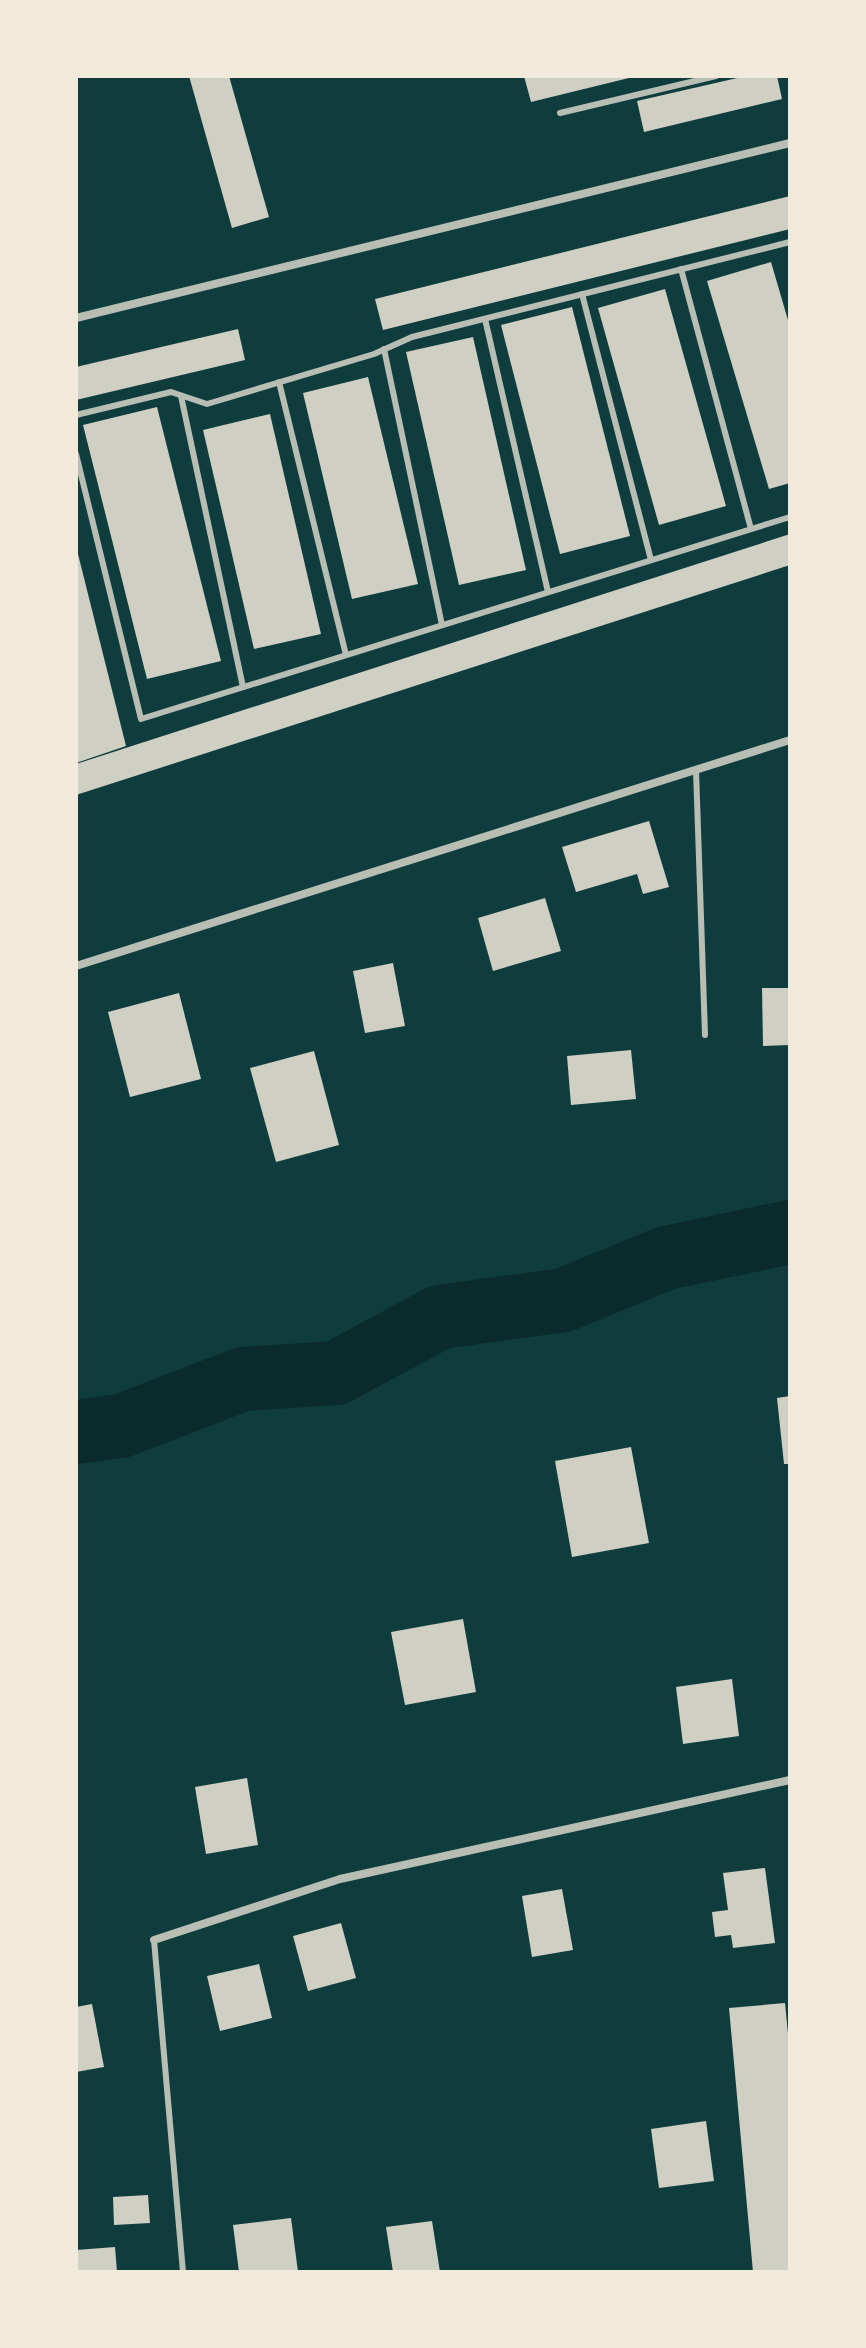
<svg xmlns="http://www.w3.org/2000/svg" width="866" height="2348" viewBox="0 0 866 2348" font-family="'Noto Serif',serif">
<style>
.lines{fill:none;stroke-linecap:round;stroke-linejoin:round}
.river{stroke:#0a2a2b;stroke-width:64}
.building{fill:#cfcfc3}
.service{stroke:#b8beb3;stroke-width:6}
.minor{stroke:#b8beb3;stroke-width:8}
</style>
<rect width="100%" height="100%" fill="#0f3d3e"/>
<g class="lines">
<polyline class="river" points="76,1432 121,1426 243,1379 336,1373 440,1317 564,1300 666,1258 790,1232"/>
</g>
<g class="building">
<polygon points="189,76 229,76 269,217 232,228"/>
<polygon points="524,76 633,76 633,77 531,102"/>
<polygon points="746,76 777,76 782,99 644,132 637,101"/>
<polygon points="790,196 790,229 383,330 375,299"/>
<polygon points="771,262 790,327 790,483 769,489 707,281"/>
<polygon points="665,289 726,506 659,525 598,308"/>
<polygon points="572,307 630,536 560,554 501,325"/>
<polygon points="238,329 245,360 76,400 76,367"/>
<polygon points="473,337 526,570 459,585 406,352"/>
<polygon points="368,377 418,584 352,599 303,393"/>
<polygon points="157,407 221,661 147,679 83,425"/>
<polygon points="270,414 321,634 254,649 203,430"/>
<polygon points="790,534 790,565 76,795 76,764"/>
<polygon points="76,546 126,746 76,763"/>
<polygon points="649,821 669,887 643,894 637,874 576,892 562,847"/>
<polygon points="545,898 561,951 493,971 478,918"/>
<polygon points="393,963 405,1026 365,1033 353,971"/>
<polygon points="762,988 790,988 790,1045 763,1046"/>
<polygon points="179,993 201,1079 130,1097 108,1012"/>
<polygon points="631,1050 636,1099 571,1105 567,1056"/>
<polygon points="314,1051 339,1145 276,1162 250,1068"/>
<polygon points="790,1396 790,1464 784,1464 777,1398"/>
<polygon points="631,1447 649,1543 572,1557 555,1461"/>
<polygon points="463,1619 476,1692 405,1705 391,1632"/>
<polygon points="732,1679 739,1736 683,1744 676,1687"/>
<polygon points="247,1778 258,1845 206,1854 195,1787"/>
<polygon points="765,1868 775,1943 733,1948 731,1935 715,1937 712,1912 728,1910 723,1873"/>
<polygon points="562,1889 573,1950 532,1957 522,1896"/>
<polygon points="341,1923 356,1978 308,1991 293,1936"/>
<polygon points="259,1964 272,2018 220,2031 207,1976"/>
<polygon points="785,2003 790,2054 790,2272 753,2272 729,2008"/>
<polygon points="92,2004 104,2067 76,2072 76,2007"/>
<polygon points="706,2121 714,2181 659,2188 651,2129"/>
<polygon points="148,2195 150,2223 114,2225 113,2197"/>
<polygon points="291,2218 298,2272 239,2272 233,2225"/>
<polygon points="432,2221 440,2272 393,2272 386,2227"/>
<polygon points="115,2247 117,2272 76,2272 76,2250"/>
</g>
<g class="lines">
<g class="service">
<polyline points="560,113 716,76"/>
<polyline points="681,269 751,529"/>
<polyline points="582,294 651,560"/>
<polyline points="485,319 548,592"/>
<polyline points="384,349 442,625"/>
<polyline points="279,382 346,655"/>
<polyline points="181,396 243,687"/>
<polyline points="76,415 171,392 207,404 374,354 412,337 790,242"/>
<polyline points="76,454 141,719 790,517"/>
<polyline points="696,770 705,1035"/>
<polyline points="154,1940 183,2272"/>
</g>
<g class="minor">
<polyline points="76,318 790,143"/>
<polyline points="76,966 790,740"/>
<polyline points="154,1940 340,1879 790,1780"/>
</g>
</g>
<rect width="866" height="2348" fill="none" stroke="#f1e9da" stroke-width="156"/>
</svg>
